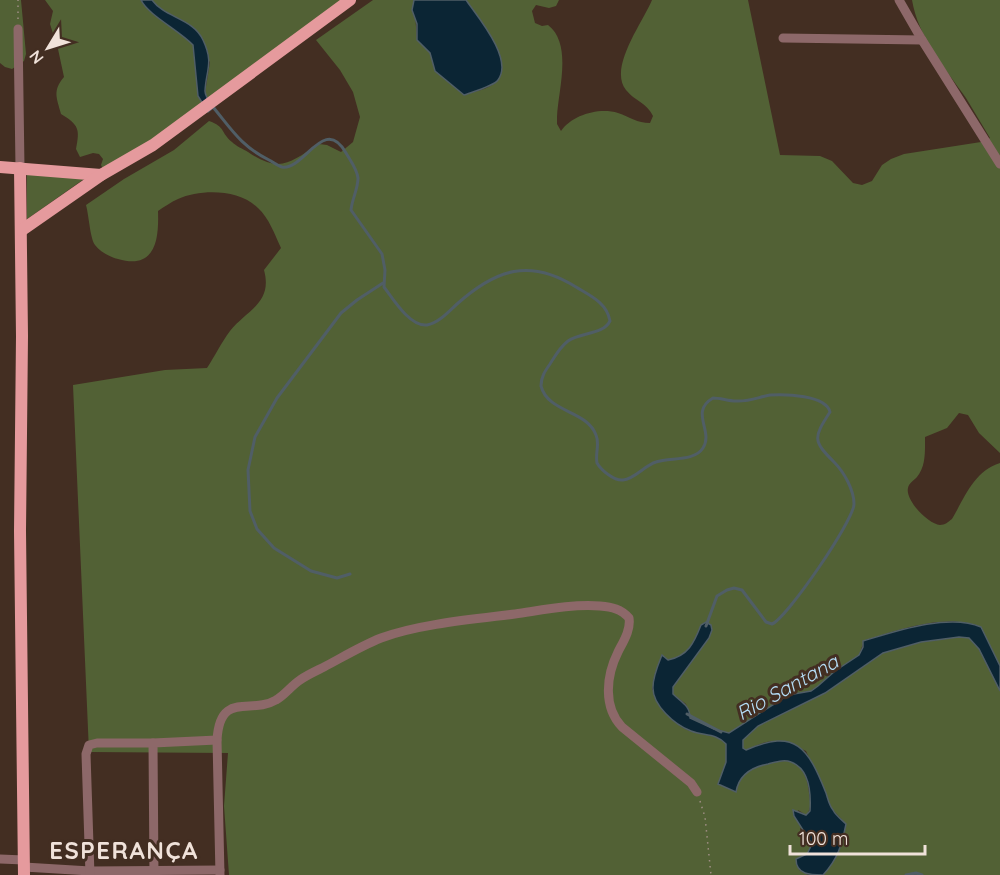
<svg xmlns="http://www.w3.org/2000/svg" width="1000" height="875" viewBox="0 0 1000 875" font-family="Quicksand,sans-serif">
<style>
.green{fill:#526135}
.water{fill:#0b2534;stroke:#505e66;stroke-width:1.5}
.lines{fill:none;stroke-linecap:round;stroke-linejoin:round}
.stream{stroke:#505e66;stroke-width:3}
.path{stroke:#9f8e84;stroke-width:1.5;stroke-dasharray:1.5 4.5;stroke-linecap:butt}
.minor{stroke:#8d6869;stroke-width:9}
.major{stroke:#e59a9d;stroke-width:12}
.labels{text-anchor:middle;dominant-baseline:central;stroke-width:6;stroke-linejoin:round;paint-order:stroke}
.water-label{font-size:20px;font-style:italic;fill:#b3dbf4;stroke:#432e22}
.district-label{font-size:24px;font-weight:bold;letter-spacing:1.5px;fill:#f0e2da;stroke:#432e22}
</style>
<rect width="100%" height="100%" fill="#432e22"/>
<g class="green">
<polygon points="0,0 21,0 26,54 24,61 12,69 5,67 0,63"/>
<path d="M45,0H141C148,15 180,31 194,45L196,62L208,112L104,171L101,165L103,159L99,154L93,153L80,157L76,149C80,129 79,125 61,114C57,98 52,91 64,77L58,49L50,24L53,11Z"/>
<polygon points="152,0 344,0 213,108 205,93 210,62 165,12 157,7"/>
<path d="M373,0H414L417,40L430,53L435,71L464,95C473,92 488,89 495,83C517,63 478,17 466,0H559L556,6L549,8L536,5L532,11L535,23L542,26L548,25C573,44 558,91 557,117V124L561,131C572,115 599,107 618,113C630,117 637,123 650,123L653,116C646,102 636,102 626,90C608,68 643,22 652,0H748L780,155L820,156L832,161L853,183L862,185L872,181L882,165L891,159L904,154L981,142L990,138C982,125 974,111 966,98C945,68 918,37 912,0H1000V453L979,433L968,415L959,413L947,428L925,437C925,451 926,466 917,477C913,481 909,483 908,488C905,500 928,524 940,525C945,525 948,522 952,519C965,497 974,471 1000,463V666L981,627C974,626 966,623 958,622C929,619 891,632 864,641L859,655L835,671L818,686L811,691L788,695L729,733L714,729L690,718L686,704L673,694V687L709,638L701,625C693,643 688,656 668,660L662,655L652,689C660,700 668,715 678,724C691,737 713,730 726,744V762L718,784L736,792C737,786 740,779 744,775C751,766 781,758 792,762C804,767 808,781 809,793C810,801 812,809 806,815L798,810L802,830L812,843L807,854L801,856L799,870L808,875H229L224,806L228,753L89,752L73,385L165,370L207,368C215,356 221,343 230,331C247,310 273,303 264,270L281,248C275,235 269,218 258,208C239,189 201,189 178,199C171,202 164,207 158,211C159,239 156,270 118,259C110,257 100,252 95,245C90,238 89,216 86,205L124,179L174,150L209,121C226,127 220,132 232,142C236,146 243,149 248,152C281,174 290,162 319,144L327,145L341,152L353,142L360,117L353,92L340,70L316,40Z"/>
<polygon points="27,172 84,179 27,219"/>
<path d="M959,637L969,638L979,649L1000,691V875H823C837,859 842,845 846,824L832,809L806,751C780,739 773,737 746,750L743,748V740L758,726L825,693L883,653L921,642Z"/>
</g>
<g class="water">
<path d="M141,0H152C165,18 193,18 203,40C214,63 206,70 205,91C205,96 210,103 213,108L208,112L198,96L193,45C180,31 148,15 141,0Z"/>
<path d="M414,0H466C477,16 514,59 498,80C494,86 472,92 464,95L435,71L430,53L417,40V24L412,10Z"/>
<path d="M706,622L711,625L712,630L709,638L673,687V694C681,702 690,705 690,718L714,729L729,733L788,695L811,691L818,686L835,671L859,655L863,647V641C896,631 949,613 981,627L1000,666V691L979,649L969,638L959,637L921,642L883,653L825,693L758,726L743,740V748L746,750C796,728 808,748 826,793C828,799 829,805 833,810C836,816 842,820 846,824C842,844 838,859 823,875C811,875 796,875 796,859L807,854L812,844L794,816L793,810L806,815L810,811C811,795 810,769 791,762C784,759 776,762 768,764C752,767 739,774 736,792L718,784L726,762V744C716,733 704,736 691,731C675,725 652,705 653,687C653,676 658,665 662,655L668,660C688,656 694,643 701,625Z"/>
</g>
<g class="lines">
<g class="stream">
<path d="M213,107C232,130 241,146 269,160C273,162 278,166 282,167C304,171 324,114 346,153C350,160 357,169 358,178C358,189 352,199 351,210L382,254L385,270L384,287C393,299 410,327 427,325C439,323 449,311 457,304C496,269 530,258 576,287C591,296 607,303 610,321C603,335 581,332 568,341C560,347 555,356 550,364C545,371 541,377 541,386C548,413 587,410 596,435C600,444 595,453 597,463C601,470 614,481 623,480C635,479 645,465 656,462C670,457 694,462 703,448C714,431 689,412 713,398C721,398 728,401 736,401C748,402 759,397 770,395C785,394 826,395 830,412C813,438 813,441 834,462C844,472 854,490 854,504C854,520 787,618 772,624L766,622L742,590L734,588L727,590L717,596L706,626"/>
<polyline points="350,574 337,578 311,571 274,548 265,538 257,529 250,511 248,470 255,437 277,398 341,313 357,300 383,283"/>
<polyline points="687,714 721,732"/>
<polyline points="906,875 916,873 922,875"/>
</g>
<g class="path">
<polyline points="18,19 18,0"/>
<polyline points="700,801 705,817 711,875"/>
</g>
<g class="minor">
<polyline points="899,0 922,40 1000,164"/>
<polyline points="18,29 20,168"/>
<polyline points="783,38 922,40"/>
<polyline points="153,743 154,875"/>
<polyline points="0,859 24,860"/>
<polyline points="24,867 90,871 220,870"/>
<polyline points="90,875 86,754 89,745 97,743 153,743 217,740"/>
<path d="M220,875L217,740C220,690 251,715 276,700C285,695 291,686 300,680C307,675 316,671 324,667C343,657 361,646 381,638C418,624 475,619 515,614C543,610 571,604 600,606C612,607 621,609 629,618C631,630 623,642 618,652C606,676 603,707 622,727L691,783L697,792"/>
</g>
<g class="major">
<polyline points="0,167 101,175"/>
<polyline points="20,168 22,336 20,531 24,875"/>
<polyline points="22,230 101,175 153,145 350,0"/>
</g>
</g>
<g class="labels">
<g class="water-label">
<text transform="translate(787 687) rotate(-29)">Rio Santana</text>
</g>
<g class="district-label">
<text x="124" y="850">ESPERANÇA</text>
</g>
</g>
<g transform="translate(48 48) rotate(232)" stroke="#432e22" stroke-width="4.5" paint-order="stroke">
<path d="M0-4.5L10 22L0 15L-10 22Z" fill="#f0e2da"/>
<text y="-9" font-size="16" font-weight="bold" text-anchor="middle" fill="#f0e2da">N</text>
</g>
<path d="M790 845v9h135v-9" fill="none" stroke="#f0e2da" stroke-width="3"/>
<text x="799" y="845" font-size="18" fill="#f0e2da" stroke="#432e22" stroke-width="4.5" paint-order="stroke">100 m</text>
</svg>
